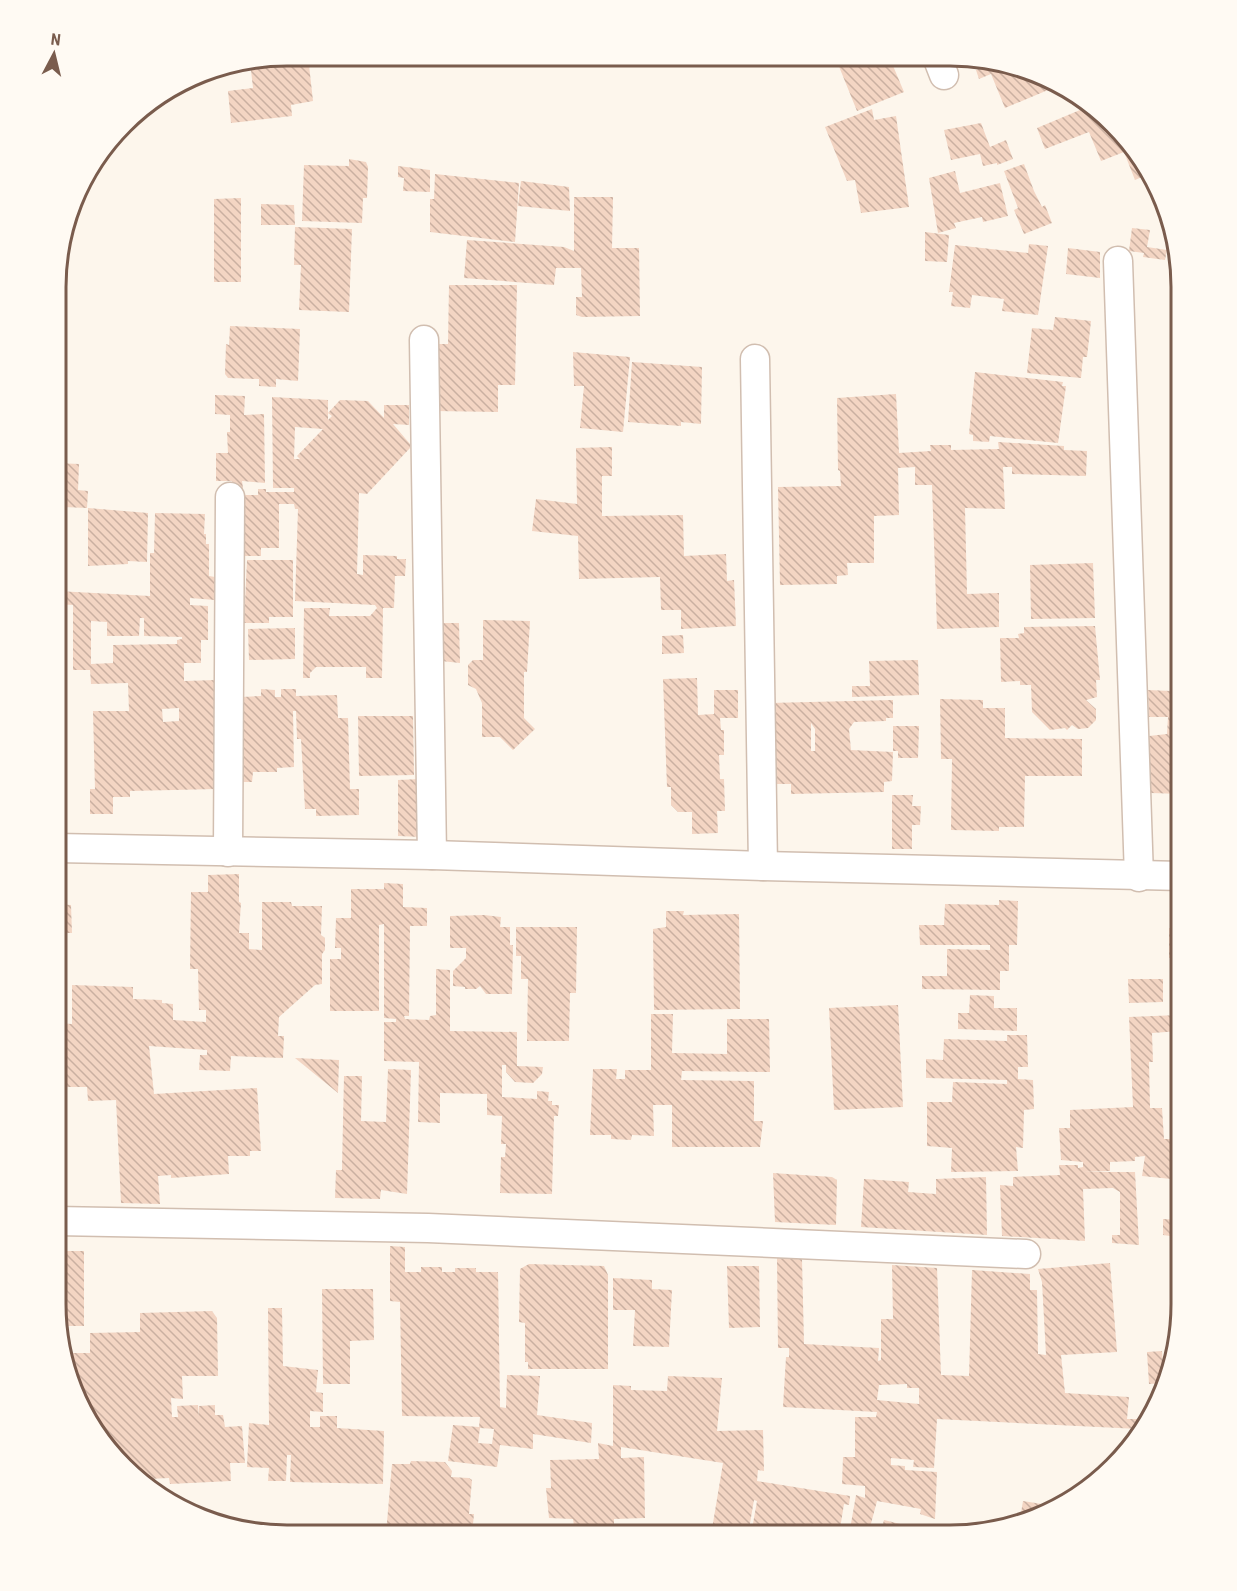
<svg xmlns="http://www.w3.org/2000/svg" width="1237" height="1591" viewBox="0 0 1237 1591" font-family="'Roboto Condensed',sans-serif">
<style>
.building{fill:url(#building-back-hatch);fill-rule:evenodd}
.lines{fill:none;stroke-linecap:round;stroke-linejoin:round}
.minor-casing{stroke:#d1beb0;stroke-width:31}
.minor{stroke:#fff;stroke-width:28}
.rim{fill:none;stroke:#7a5c4d;stroke-width:3}
</style>
<defs>
<pattern id="building-back-hatch" width="6" height="6" patternUnits="userSpaceOnUse" patternTransform="scale(1.5)"><rect width="6" height="6" fill="#f3d5c3"/><path d="M-1 5l2 2M0 0l6 6M5-1l2 2" fill="none" stroke="#cab0a1"/></pattern>
</defs>
<rect width="100%" height="100%" fill="#fdf6ec"/>
<g class="building">
<polygon points="287,56 308,56 313,101 291,105 292,116 231,123 228,91 253,88 250,62"/>
<polygon points="850,57 899,57 891,61 904,92 857,111 838,64 845,61 847,65 852,62"/>
<polygon points="996,62 1038,73 1043,75 1048,90 1005,108 991,74 979,79 976,70"/>
<polygon points="1092,105 1149,174 1135,180 1124,152 1101,161 1089,132 1045,149 1037,128"/>
<polygon points="872,109 874,120 896,116 909,207 861,213 855,180 847,181 825,127"/>
<polygon points="981,123 990,147 1006,140 1013,159 997,165 997,163 983,166 980,154 951,160 944,130"/>
<polygon points="349,159 366,162 368,167 367,198 363,198 362,223 302,221 304,165 349,166"/>
<polygon points="1024,164 1034,191 1042,207 1045,205 1052,223 1024,234 1014,210 1018,208 1004,171"/>
<polygon points="398,166 430,170 430,192 403,191 404,178 398,177"/>
<polygon points="955,171 960,193 1000,183 1008,216 983,222 982,217 954,223 956,228 938,233 929,178"/>
<polygon points="435,174 519,183 515,242 430,232 430,199 434,199"/>
<polygon points="521,181 569,187 570,211 518,206"/>
<polygon points="574,197 613,197 612,248 639,248 640,316 582,317 576,315 576,297 582,297 581,268 556,268 554,285 464,278 467,240 564,247 574,251"/>
<polygon points="241,198 241,282 214,282 214,199"/>
<polygon points="261,204 294,205 295,225 261,225"/>
<polygon points="295,227 352,229 349,312 299,310 301,265 294,265"/>
<polygon points="1132,228 1150,230 1147,247 1167,250 1165,260 1143,257 1144,253 1129,251"/>
<polygon points="925,232 949,235 947,262 925,261"/>
<polygon points="1029,244 1048,246 1038,315 1002,311 1004,299 972,295 970,308 951,306 953,292 949,292 955,245 1028,253"/>
<polygon points="1068,248 1100,252 1100,278 1066,274"/>
<polygon points="449,285 517,285 515,385 498,385 498,412 434,411 438,344 448,344"/>
<polygon points="1055,317 1091,321 1087,357 1083,357 1081,378 1027,373 1032,328 1053,330"/>
<polygon points="230,326 300,329 298,381 276,379 276,387 259,386 259,379 228,378 225,374 226,344 229,345"/>
<polygon points="573,352 630,357 623,432 580,428 584,386 574,386"/>
<polygon points="632,362 702,367 701,424 681,422 681,426 628,422"/>
<polygon points="975,372 1063,382 1062,386 1066,386 1058,443 990,436 989,442 973,441 973,435 969,434"/>
<polygon points="1180,384 1181,384 1181,467 1172,467"/>
<polygon points="896,394 899,453 931,451 930,445 951,445 951,450 999,449 998,442 1064,446 1064,450 1087,451 1086,476 1012,474 1012,467 1003,467 1005,509 965,508 967,594 999,593 999,627 937,629 932,485 915,485 915,467 898,468 899,515 874,516 874,563 847,563 848,575 837,576 837,584 780,585 778,487 841,486 840,471 838,470 837,398"/>
<polygon points="215,395 245,396 244,415 264,414 265,483 242,481 243,488 232,488 232,481 216,481 216,453 228,453 227,432 230,432 230,415 215,414"/>
<path d="M272,397L328,400V420L332,416L328,413L340,400L368,401L384,418V405H409V425L393,424L410,444V448L367,494L359,493L357,574L363,575V555L397,556V559H406L405,576H395L394,608H383L382,678H366V667H316L310,673V678H303L304,608H330L329,616H370L377,608L375,605L295,601L298,509H295L294,504H279V548H261V556H243L241,495H258V489H266V492H294V488H273ZM295,427L323,429L297,456L300,459H294Z"/>
<polygon points="612,447 612,476 602,476 602,516 683,515 684,556 726,554 727,581 734,580 736,626 681,629 681,610 661,610 660,577 579,579 578,536 532,531 536,499 577,504 576,448"/>
<polygon points="57,463 79,464 78,490 88,491 87,508 63,507 61,576 57,576"/>
<rect x="1174" y="484" width="7" height="52"/>
<polygon points="88,508 148,513 147,562 128,561 128,564 88,566"/>
<path d="M155,513L205,514L204,534H206V544H209V576L215,577V600L190,598V605L208,606V640H201V663H184V681L216,680L217,789L130,791V797H113V814H90V789H95L93,711H129L128,683L91,684L90,670H73V605L57,604V591L150,596V553H154ZM140,618H144V636L182,637V639L177,640V644L113,645V663L91,664V621L107,622V636H139ZM179,708V721L163,722L162,709Z"/>
<polygon points="247,560 293,560 293,617 269,617 269,623 244,623"/>
<polygon points="1093,563 1095,618 1031,619 1030,565"/>
<polygon points="483,620 530,621 527,672 524,672 524,718 535,729 513,750 500,737 482,737 482,703 476,689 468,685 468,665 473,660 483,660"/>
<polygon points="441,623 459,623 460,663 441,661"/>
<polygon points="1095,626 1100,680 1096,680 1097,697 1086,700 1096,709 1096,720 1088,728 1078,729 1072,725 1067,730 1065,728 1050,730 1032,712 1031,685 1020,685 1020,681 1001,682 1000,638 1019,638 1018,634 1024,633 1024,627"/>
<polygon points="295,628 295,659 249,660 248,629"/>
<polygon points="683,635 684,653 662,654 662,636"/>
<polygon points="918,660 919,695 852,697 852,686 870,686 869,661"/>
<polygon points="697,678 698,715 714,714 714,690 738,690 738,718 720,718 721,730 724,730 724,755 719,755 720,779 724,779 725,811 717,811 718,833 692,834 692,812 678,812 671,805 671,787 667,787 663,679"/>
<polygon points="261,689 275,690 275,697 281,697 281,689 296,689 296,696 337,695 338,718 348,718 350,789 359,789 359,815 316,816 316,809 305,809 301,739 297,739 296,711 293,711 294,767 277,768 277,772 253,772 252,782 238,782 237,750 243,750 242,697 261,696"/>
<polygon points="1148,690 1171,691 1171,694 1181,695 1181,794 1151,793 1149,736 1167,734 1168,717 1149,717"/>
<polygon points="940,699 983,700 983,708 1005,708 1005,738 1082,739 1082,776 1025,776 1024,827 999,827 999,831 951,830 952,759 941,759"/>
<path d="M893,700V718H886V721L854,722L849,729L851,750L893,752L892,781L884,782V792L791,794V784H771L769,703ZM811,723L815,729V751H811Z"/>
<polygon points="358,716 413,716 414,775 359,776"/>
<polygon points="893,726 919,726 918,758 898,758 898,751 893,751"/>
<polygon points="420,779 421,837 398,836 398,780"/>
<polygon points="892,795 913,795 912,806 921,806 920,825 912,825 912,849 892,849"/>
<polygon points="239,874 239,902 241,903 239,933 249,933 249,949 262,950 262,902 291,902 292,906 322,906 321,935 325,938 325,950 322,954 322,984 315,985 279,1017 278,1036 284,1036 283,1058 231,1056 230,1071 199,1070 200,1055 207,1055 207,1050 149,1046 154,1094 257,1088 261,1151 250,1151 250,1156 228,1156 229,1174 171,1178 171,1175 158,1176 160,1204 121,1203 116,1100 88,1101 87,1087 56,1087 56,1023 72,1024 72,985 133,987 133,999 162,1000 162,1003 173,1004 173,1020 206,1022 206,1010 199,1010 198,969 190,969 191,892 208,892 208,875"/>
<polygon points="384,883 403,884 403,907 427,908 427,926 410,926 409,1016 404,1016 405,1019 429,1020 430,1016 436,1015 436,969 450,970 450,1031 517,1032 517,1066 543,1067 542,1074 533,1083 515,1082 506,1072 506,1065 502,1065 502,1097 537,1099 537,1091 549,1092 548,1101 552,1101 552,1105 559,1105 558,1116 554,1116 552,1194 500,1193 501,1157 505,1157 506,1144 501,1144 502,1116 487,1115 487,1094 440,1093 440,1123 418,1122 419,1062 384,1061 384,1022 396,1022 396,1019 384,1018 384,924 379,925 379,1011 330,1011 330,959 341,959 341,948 335,948 336,918 351,918 351,889 384,889"/>
<polygon points="999,900 1018,901 1017,945 1009,945 1009,971 1000,971 1000,990 922,989 922,976 947,976 947,949 990,950 990,945 920,945 919,925 944,925 945,904 999,905"/>
<polygon points="56,904 71,905 72,933 62,933 63,996 56,996"/>
<polygon points="666,911 684,911 683,915 739,914 740,1009 654,1010 653,929 666,927"/>
<polygon points="484,915 501,917 500,927 510,927 510,945 513,945 512,994 486,994 480,986 476,989 465,989 465,987 453,986 453,971 466,958 466,948 450,948 450,916"/>
<polygon points="1179,915 1181,915 1181,971 1178,970 1178,958 1169,958 1169,928 1178,928"/>
<polygon points="516,927 577,927 576,993 570,993 569,1041 527,1041 528,979 521,979 521,956 516,956"/>
<polygon points="1128,979 1163,979 1163,1002 1129,1003"/>
<polygon points="970,995 994,996 994,1008 1017,1008 1017,1031 958,1029 958,1013 969,1013"/>
<polygon points="898,1005 903,1107 834,1110 829,1008"/>
<polygon points="651,1014 673,1014 672,1053 727,1054 727,1019 769,1019 770,1072 682,1071 681,1080 754,1081 754,1121 763,1121 760,1147 672,1147 672,1105 653,1105 654,1136 632,1135 631,1140 611,1139 611,1135 590,1135 593,1069 617,1069 616,1079 625,1079 625,1070 651,1070"/>
<polygon points="1179,1015 1180,1031 1152,1033 1153,1062 1149,1062 1150,1108 1162,1108 1164,1139 1180,1139 1181,1180 1142,1176 1145,1156 1135,1157 1135,1161 1110,1162 1110,1171 1084,1172 1135,1172 1139,1245 1112,1243 1112,1235 1120,1235 1120,1192 1113,1188 1083,1189 1085,1241 1002,1236 1000,1185 1013,1186 1013,1177 1060,1175 1059,1165 1078,1165 1078,1168 1083,1167 1083,1162 1061,1160 1059,1128 1070,1128 1070,1110 1133,1107 1129,1017"/>
<polygon points="1007,1035 1027,1035 1028,1067 1018,1067 1018,1079 1033,1080 1034,1109 1024,1110 1023,1148 1016,1147 1018,1171 951,1172 952,1148 927,1146 927,1102 952,1102 953,1082 1007,1084 1007,1080 926,1078 926,1059 943,1060 944,1039 1007,1041"/>
<polygon points="295,1058 339,1060 338,1093"/>
<polygon points="1174,1062 1181,1062 1181,1088 1172,1088"/>
<polygon points="388,1069 411,1070 407,1194 381,1190 380,1199 335,1198 336,1170 342,1170 342,1167 344,1076 362,1076 361,1121 386,1122"/>
<polygon points="773,1173 832,1177 837,1180 836,1225 775,1222"/>
<polygon points="986,1177 987,1235 861,1227 864,1179 909,1182 908,1192 936,1194 936,1179"/>
<polygon points="1163,1219 1181,1220 1181,1246 1170,1246 1170,1236 1163,1235"/>
<path d="M390,1246L405,1247V1272H421V1267H442V1272H455V1268H476V1272H498L500,1407L506,1408L507,1375L540,1376L537,1415L592,1423L591,1443L533,1434V1449L500,1445L497,1467L448,1461L453,1425L479,1427L480,1417L402,1416L400,1302L390,1301ZM480,1428L494,1429L492,1444L478,1443Z"/>
<polygon points="56,1251 84,1251 84,1326 60,1326 56,1304"/>
<path d="M777,1258L802,1259L804,1344L879,1348L878,1361L881,1360V1319H893L892,1265L937,1268L941,1375L969,1376L972,1270L1030,1274V1290H1037L1038,1354L1046,1355L1042,1282L1038,1269L1110,1263L1117,1352L1061,1355L1065,1393L1129,1397L1127,1419H1139V1429L937,1419L934,1468L913,1467L914,1460L891,1458V1465L905,1466V1470L937,1472L935,1519L920,1514L921,1509L877,1501L868,1535H849L856,1495L865,1498V1486L842,1484L843,1457H855V1417H876L877,1412L783,1407L786,1357H789V1348H778ZM907,1384V1388H919V1404L877,1400L879,1385Z"/>
<polygon points="529,1264 604,1266 608,1275 608,1369 528,1369 528,1362 525,1362 525,1323 519,1322 520,1269"/>
<polygon points="727,1266 759,1266 760,1327 729,1328"/>
<polygon points="613,1278 652,1280 652,1289 672,1290 669,1347 633,1346 635,1310 613,1310"/>
<polygon points="322,1289 373,1289 374,1340 350,1341 350,1384 323,1384"/>
<polygon points="268,1308 282,1308 283,1366 318,1370 316,1392 323,1393 323,1412 310,1411 310,1427 320,1427 320,1416 337,1416 337,1428 384,1431 383,1484 290,1482 291,1455 287,1455 286,1481 268,1481 269,1468 247,1467 249,1423 269,1425"/>
<polygon points="212,1311 217,1318 218,1376 182,1376 183,1399 171,1398 172,1417 178,1417 177,1406 198,1405 199,1416 199,1406 215,1405 215,1415 223,1415 225,1427 242,1426 245,1463 230,1463 231,1481 170,1484 169,1478 148,1479 148,1484 144,1484 113,1457 90,1422 89,1406 80,1407 67,1353 90,1353 90,1333 140,1332 140,1313"/>
<polygon points="1162,1351 1164,1383 1149,1384 1147,1352"/>
<polygon points="668,1376 722,1378 717,1431 763,1430 764,1471 758,1470 757,1481 850,1496 849,1505 844,1504 839,1535 751,1535 757,1501 754,1500 748,1535 711,1535 723,1463 621,1447 621,1458 644,1457 645,1518 614,1519 614,1525 574,1526 573,1519 549,1518 546,1488 551,1488 550,1460 599,1459 598,1443 613,1446 613,1385 631,1386 631,1390 667,1391"/>
<polygon points="411,1461 445,1462 452,1471 451,1477 469,1478 472,1480 469,1514 474,1514 472,1534 386,1534 392,1464 410,1464"/>
<polygon points="1023,1501 1048,1505 1046,1513 1020,1519"/>
<polygon points="884,1520 937,1533 936,1535 880,1535"/>
</g>
<g class="lines">
<defs>
<g id="minor">
<polyline points="937,57 944,75"/>
<polyline points="1118,261 1139,877"/>
<polyline points="424,340 432,855"/>
<polyline points="755,359 763,866"/>
<polyline points="56,848 432,855 763,866 1181,876"/>
<polyline points="228,852 230,497"/>
<polyline points="56,1221 428,1228 1026,1254"/>
</g>
</defs>
<use href="#minor" class="minor-casing"/>
<use href="#minor" class="minor"/>
</g>
<path d="M0 0H1237V1591H0ZM287 66H950A221 221 0 0 1 1171 287V1304A221 221 0 0 1 950 1525H287A221 221 0 0 1 66 1304V287A221 221 0 0 1 287 66Z" fill="#fffaf3" fill-rule="evenodd"/>
<path class="rim" d="M287 66H950A221 221 0 0 1 1171 287V1304A221 221 0 0 1 950 1525H287A221 221 0 0 1 66 1304V287A221 221 0 0 1 287 66Z"/>
<g transform="translate(54 54) rotate(7)" stroke="#fffaf3" stroke-width="4.5" paint-order="stroke">
<path d="M0-4.5L10 22L0 15L-10 22Z" fill="#7a5c4d"/>
<text y="-9" font-size="16" font-weight="bold" text-anchor="middle" fill="#7a5c4d">N</text>
</g>
</svg>
